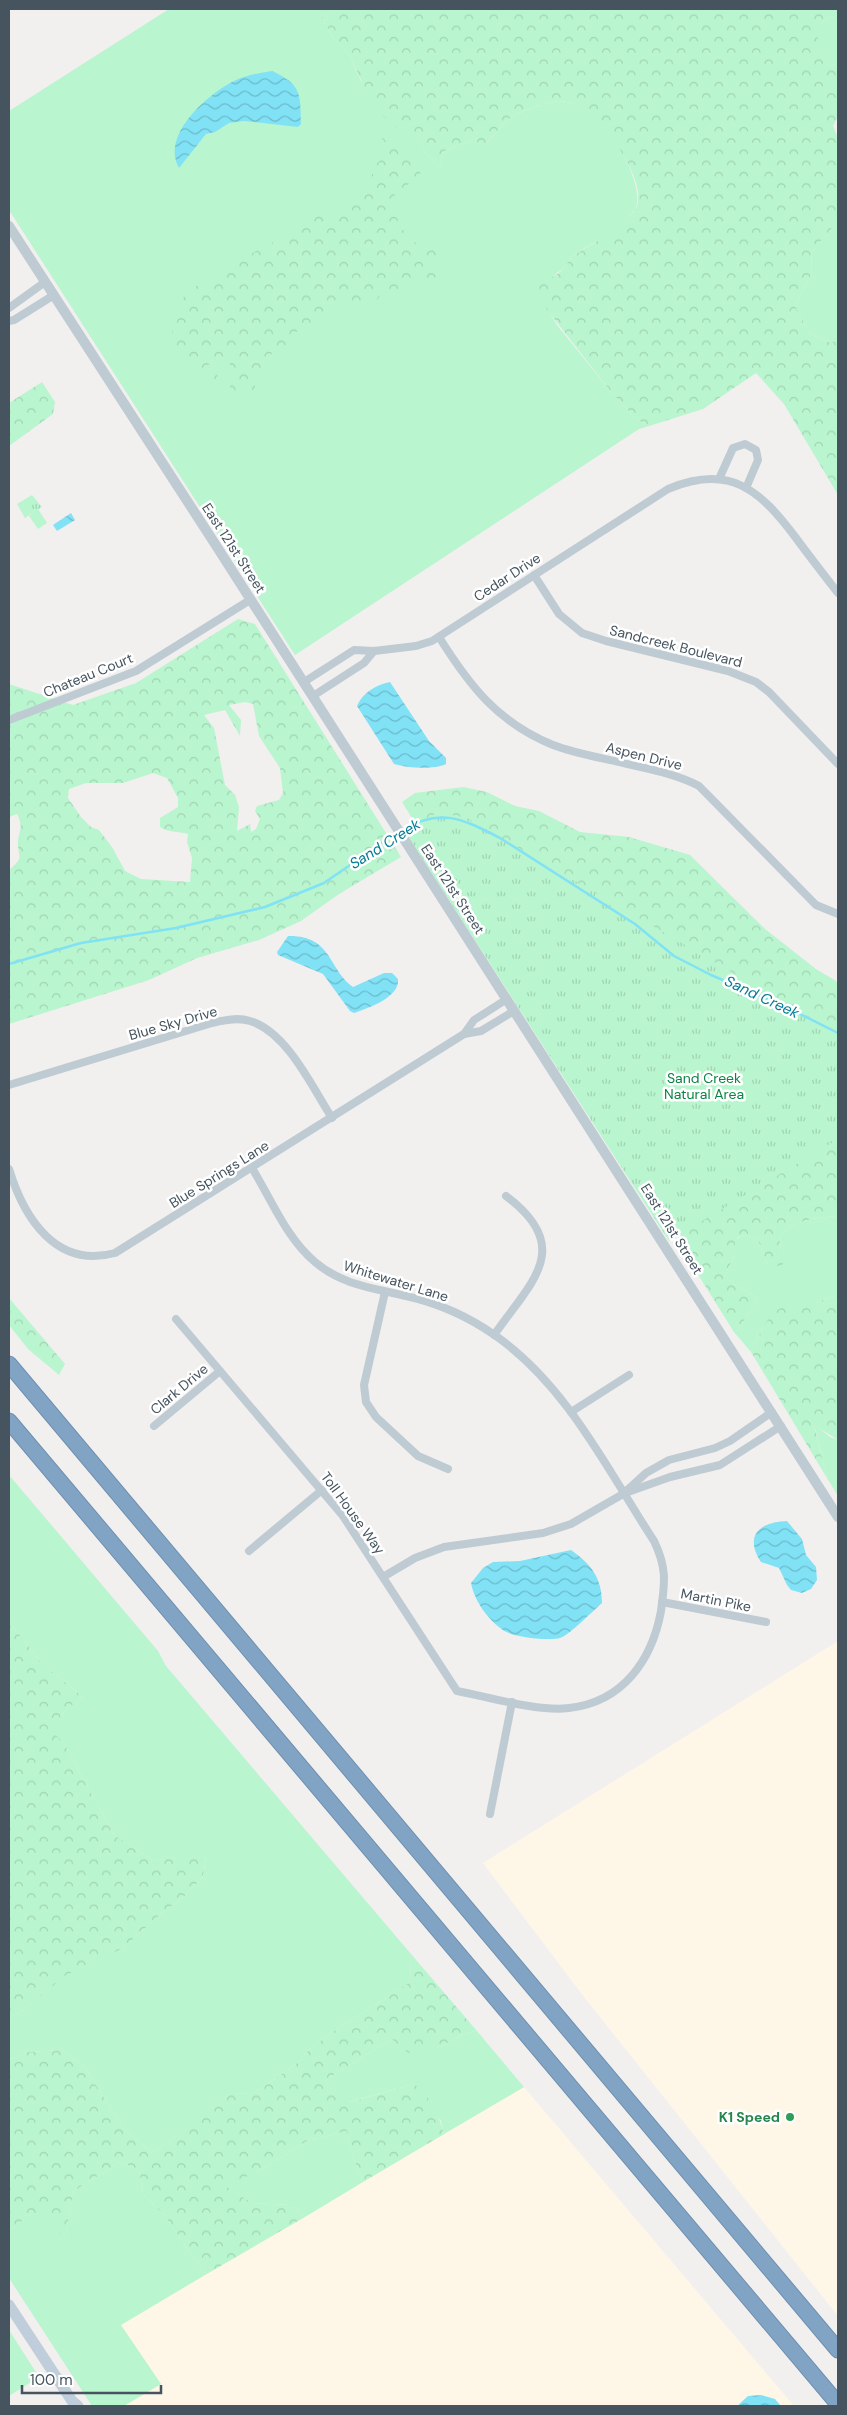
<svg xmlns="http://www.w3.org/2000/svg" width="847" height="2415" viewBox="0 0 847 2415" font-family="'DM Sans',sans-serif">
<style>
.commercial{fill:#fef7e8}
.green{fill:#b9f5ce}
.forest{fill:url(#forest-crowns);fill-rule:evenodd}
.park{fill:url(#park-tufts)}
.water{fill:url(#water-waves)}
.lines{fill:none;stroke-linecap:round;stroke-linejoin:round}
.stream{stroke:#81e2f6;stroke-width:2.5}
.motorway-casing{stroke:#6d8fb0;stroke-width:17}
.minor{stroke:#becbd3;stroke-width:8}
.tertiary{stroke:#becbd3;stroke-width:10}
.secondary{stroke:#c0cedb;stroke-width:11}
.motorway{stroke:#82a4c4;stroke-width:15}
.leisure-dot{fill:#2e9e5b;stroke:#fff;stroke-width:2}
.labels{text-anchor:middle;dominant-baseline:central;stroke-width:5;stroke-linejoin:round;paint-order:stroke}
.street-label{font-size:14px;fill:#45545f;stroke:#fff}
.park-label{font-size:14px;fill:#0c8544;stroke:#fff}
.leisure-label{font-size:14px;font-weight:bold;fill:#27864d;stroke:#fff;text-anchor:end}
.water-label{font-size:15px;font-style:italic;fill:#037c97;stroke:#fff}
</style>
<defs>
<pattern id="forest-crowns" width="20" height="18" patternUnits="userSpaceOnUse" patternTransform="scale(1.25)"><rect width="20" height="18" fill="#b9f5ce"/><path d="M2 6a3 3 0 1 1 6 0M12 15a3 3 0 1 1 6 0" fill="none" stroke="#a0d4b3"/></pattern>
<pattern id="park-tufts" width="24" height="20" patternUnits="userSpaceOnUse" patternTransform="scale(1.25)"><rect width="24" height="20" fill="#b9f5ce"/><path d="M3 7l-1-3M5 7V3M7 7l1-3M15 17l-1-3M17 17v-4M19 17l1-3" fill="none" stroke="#a0d4b3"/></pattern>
<pattern id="water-waves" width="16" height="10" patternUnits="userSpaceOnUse" patternTransform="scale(1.25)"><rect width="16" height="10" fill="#81e2f6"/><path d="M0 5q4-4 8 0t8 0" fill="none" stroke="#6bbaca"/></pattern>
</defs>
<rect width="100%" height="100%" fill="#f2efef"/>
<g class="commercial">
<polygon points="838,1641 838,2316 584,1997 483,1863"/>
<polygon points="524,2087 794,2406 124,2406 161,2384 120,2325"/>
</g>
<g class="green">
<path d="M169,9H335L322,17L332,37L349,54L361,81L420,140L425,152L440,167L444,151L476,138L479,147C493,140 498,128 509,119C522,110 544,103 559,101C565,101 579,105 585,108C606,117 648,187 635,209C621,233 594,240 573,256C569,259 567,265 564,268C561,271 557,272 555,275C549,281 545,290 540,297L557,325L611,392L636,419L649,426L639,429L295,655L9,210V111Z"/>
<path d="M838,15V63L829,66L815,34C820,21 826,19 838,15Z"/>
<polygon points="838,221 838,339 831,343 810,334 795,306 811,275 812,251"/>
<polygon points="38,509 47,523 38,529 29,516"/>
<path d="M838,1216V1295L814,1303H792L764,1325L751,1352L734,1332L739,1329L757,1298C747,1290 731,1285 725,1275L735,1255V1242L739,1237L746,1235L758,1240L768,1265L787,1259L781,1249L779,1237C795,1219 815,1218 838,1216Z"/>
<polygon points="814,1424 830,1437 838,1440 838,1496 827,1478"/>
<polygon points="9,1475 158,1651 166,1666 411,1954 410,1982 334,2031 311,2048 296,2064 271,2082 252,2093 232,2094 199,2111 172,2139 152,2153 123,2128 84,2066 62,2050 26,2052 9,2060 9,2018 27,2007 65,1975 122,1949 162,1913 183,1898 203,1877 206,1857 152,1860 114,1835 64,1743 55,1734 55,1722 69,1707 83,1697 42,1663 9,1622"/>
<polygon points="477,2031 524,2087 444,2134 441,2121 414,2084 349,2102 325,2080 392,2039 437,2048 467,2033"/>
<polygon points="347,2131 351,2152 363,2182 305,2217 290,2205 252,2203 224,2186 241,2177 259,2171 307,2141"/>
<polygon points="120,2162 139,2170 143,2194 165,2216 205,2275 121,2325 161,2384 124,2406 92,2406 9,2278 9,2231 31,2214 53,2214 64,2241 74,2191"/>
<polygon points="9,2330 39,2377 9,2396"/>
</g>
<g class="forest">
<path d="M335,9H838V15C826,19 820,21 816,34L829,66L838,63V116L833,126L838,138V221L812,251L811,275L795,306L810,334L831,343L838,339V495L784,404L756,373L703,409L649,426L636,419L611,392L548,311L540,298L539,285C547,280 558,275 564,268C568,264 569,258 573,256C592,243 625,228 636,208C649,184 606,125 588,110C583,106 565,101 559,101C543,103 522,110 509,119C498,128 492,140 479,148L476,138L444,151L440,167L425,152L420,140L408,138L384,117L370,99L349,54L332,37L322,17Z"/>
<path d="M374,130C389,144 410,158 421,174L390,199L399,210L397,225C411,235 412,244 429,251L438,247L437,276L428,282L412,278L408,290L383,291L377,300L366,301L357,311L339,303L328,312L322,328C309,327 299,327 290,338L293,350L288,351L280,348C266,355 255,374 255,389L241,395L230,388C229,377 232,367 228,357L218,363L207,365L220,378L213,383C177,357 150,320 196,286C207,278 219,277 231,270C237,266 242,260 248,256C261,247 276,242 289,233C297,228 307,218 317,214C321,213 325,215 329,215C341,213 363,193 372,184V168L388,153L386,143Z"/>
<polygon points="42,382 55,402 53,414 9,446 9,403"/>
<path d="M238,619L255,624L401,857L339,894L301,921L259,940L197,958L149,980L9,1024V870C25,856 18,859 18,842C19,829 24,828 17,814L9,817V684L73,705L136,683ZM245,702L253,704L259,736L280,768L283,793L279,800L257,806L255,811L260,819L256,829L251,832L250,824L237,831L239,807L235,795L225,785L214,728L204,715L225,710L240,736L241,720L229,705ZM153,773L167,778L178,798V807L160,818V827C170,833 177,831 188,834L187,842L192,858L190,882L141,879L125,871L112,847L99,830L91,827L81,817L68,798L69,789L86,783H123Z"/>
<path d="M463,787L487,792L515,806L539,811L580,832L629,837L690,855L765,929L816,969L836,981L838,986V1216C815,1218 795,1219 779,1237L781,1249L787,1259L781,1266L768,1265L758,1240L746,1235L738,1237L735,1243V1255L725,1275C731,1285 747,1290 757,1298L739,1329L734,1332L402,802L415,793Z"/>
<polygon points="838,1295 838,1440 814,1425 827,1478 751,1352 764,1325 775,1311 792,1303 814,1303"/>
<polygon points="9,1298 65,1364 59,1375 28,1349 9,1325"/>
<path d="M9,1622L42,1663L83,1697C68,1708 56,1715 55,1734L64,1743L114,1835L152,1860L206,1856L203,1877L183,1898L162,1913L122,1949L66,1975L27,2007L9,2018Z"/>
<path d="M411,1954L477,2031L467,2033L437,2048L408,2053L392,2039L325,2080L350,2102L414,2084C429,2094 440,2117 444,2134L363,2182L351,2152L347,2131L307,2141L259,2171L225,2186L252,2203L290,2205L305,2217L205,2275L165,2216L143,2194L139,2170L120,2162L74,2191L64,2242L52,2214H31L9,2231V2060L26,2052L62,2050L84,2066L123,2128L152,2153L172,2139L198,2111L232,2094L252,2093L271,2082L296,2064L311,2048L334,2031L410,1982Z"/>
</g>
<g class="park">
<polygon points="32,495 42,507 25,518 17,504"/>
<polygon points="437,812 467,818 838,1034 838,1139 669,1241 407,835"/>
</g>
<g class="water">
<path d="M272,71C302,85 300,93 301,124L298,127L244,121L229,123L215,132L206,134L179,168C160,135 208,94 234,81C246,75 259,73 272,71Z"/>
<polygon points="71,513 75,520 57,531 53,525"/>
<path d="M390,682L429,741L446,758V764C433,770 408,768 394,764L357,706C363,692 376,685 390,682Z"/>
<path d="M288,936C332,935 328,969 353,987L384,973H392L398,979C400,997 369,1008 354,1013L350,1011L323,974L278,955L277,952Z"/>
<path d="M787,1521L802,1539L806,1555L816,1567L817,1580L811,1589L802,1593L791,1590L787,1585L779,1568L761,1562C744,1536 759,1522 787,1521Z"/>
<path d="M571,1550C591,1564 602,1578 602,1603C594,1610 568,1636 560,1638C549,1641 512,1637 503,1630C488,1620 474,1600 471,1583L483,1568L493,1562L520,1561Z"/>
<polygon points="761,2395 775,2399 781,2406 737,2406 748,2396"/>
</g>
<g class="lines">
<g class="stream">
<path d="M402,830C441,807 463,819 500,838L635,924L674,956L711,975L784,1006L838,1033"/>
<polyline points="9,964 81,943 176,928 265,907 324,883 398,832"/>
</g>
<defs>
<g id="motorway">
<polyline points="9,1364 838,2350"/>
<polyline points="9,1421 838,2404"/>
</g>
</defs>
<use href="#motorway" class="motorway-casing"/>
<g class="minor">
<polyline points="9,308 45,282"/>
<polyline points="9,321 14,320 54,295"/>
<polyline points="719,479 733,448 745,444 756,450 758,460 746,488"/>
<polyline points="534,575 559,614 582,633 606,641 728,671 756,682 769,692 838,764"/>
<path d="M439,637C469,685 498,723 553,745C574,753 597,757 619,762C646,769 675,773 699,786L816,905L838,914"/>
<path d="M304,682L354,650L374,651L416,646L432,641L668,489C730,463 760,490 796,538C810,557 824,575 838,593"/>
<polyline points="313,696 364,663 374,651"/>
<polyline points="9,720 136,671 250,600"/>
<polyline points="464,1034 481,1031 514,1011"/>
<path d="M9,1085L212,1023C224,1020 238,1017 250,1021C287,1032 312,1087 332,1118"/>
<path d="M9,1169C24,1218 56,1269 115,1253L464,1034L474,1020L507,999"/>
<polyline points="385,1292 364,1385 366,1402 376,1417 418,1456 448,1469"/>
<path d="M176,1319L343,1516L457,1691C489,1697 538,1712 569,1708C623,1702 652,1660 661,1611C665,1582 667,1568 654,1541C607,1469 567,1386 496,1336C469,1317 438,1303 406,1296C373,1288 342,1285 315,1262C287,1239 271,1199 252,1168"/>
<path d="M494,1335C531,1282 575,1248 506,1196"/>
<polyline points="571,1412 629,1375"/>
<polyline points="154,1426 220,1371"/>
<polyline points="628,1492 670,1477 720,1465 781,1426"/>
<polyline points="249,1551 322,1490"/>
<polyline points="383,1577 415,1558 444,1547 543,1533 571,1524 623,1494 646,1473 669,1460 715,1448 730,1441 772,1412"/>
<polyline points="662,1602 766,1622"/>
<polyline points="490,1814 512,1702"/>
</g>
<polyline class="tertiary" points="9,226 217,547 838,1517"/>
<polyline class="secondary" points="9,2305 72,2401 78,2406"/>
<use href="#motorway" class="motorway"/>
</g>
<circle class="leisure-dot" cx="790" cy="2117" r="5"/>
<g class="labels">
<g class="street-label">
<text transform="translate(234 548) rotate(57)">East 121st Street</text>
<text transform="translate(507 577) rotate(-33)">Cedar Drive</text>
<text transform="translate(676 646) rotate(14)">Sandcreek Boulevard</text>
<text transform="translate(88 675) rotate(-22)">Chateau Court</text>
<text transform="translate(644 756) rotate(14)">Aspen Drive</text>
<text transform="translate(453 889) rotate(57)">East 121st Street</text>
<text transform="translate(173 1023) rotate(-16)">Blue Sky Drive</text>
<text transform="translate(219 1174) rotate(-32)">Blue Springs Lane</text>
<text transform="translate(672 1229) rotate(58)">East 121st Street</text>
<text transform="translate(396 1281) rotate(17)">Whitewater Lane</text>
<text transform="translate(179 1389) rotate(-40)">Clark Drive</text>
<text transform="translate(353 1513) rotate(54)">Toll House Way</text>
<text transform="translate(716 1600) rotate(11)">Martin Pike</text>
</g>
<g class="park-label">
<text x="704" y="1078">Sand Creek<tspan x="704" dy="16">Natural Area</tspan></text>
</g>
<g class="leisure-label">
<text x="780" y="2117">K1 Speed</text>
</g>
<g class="water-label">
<text transform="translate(385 844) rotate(-32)">Sand Creek</text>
<text transform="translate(762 997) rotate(25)">Sand Creek</text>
</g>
</g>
<rect width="847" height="2415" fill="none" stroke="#45545f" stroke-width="20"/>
<path d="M22 2385v8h139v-8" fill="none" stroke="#45545f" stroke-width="2.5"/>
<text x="30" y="2385" font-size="15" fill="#45545f" stroke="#ffffff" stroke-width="4" paint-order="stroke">100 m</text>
</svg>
